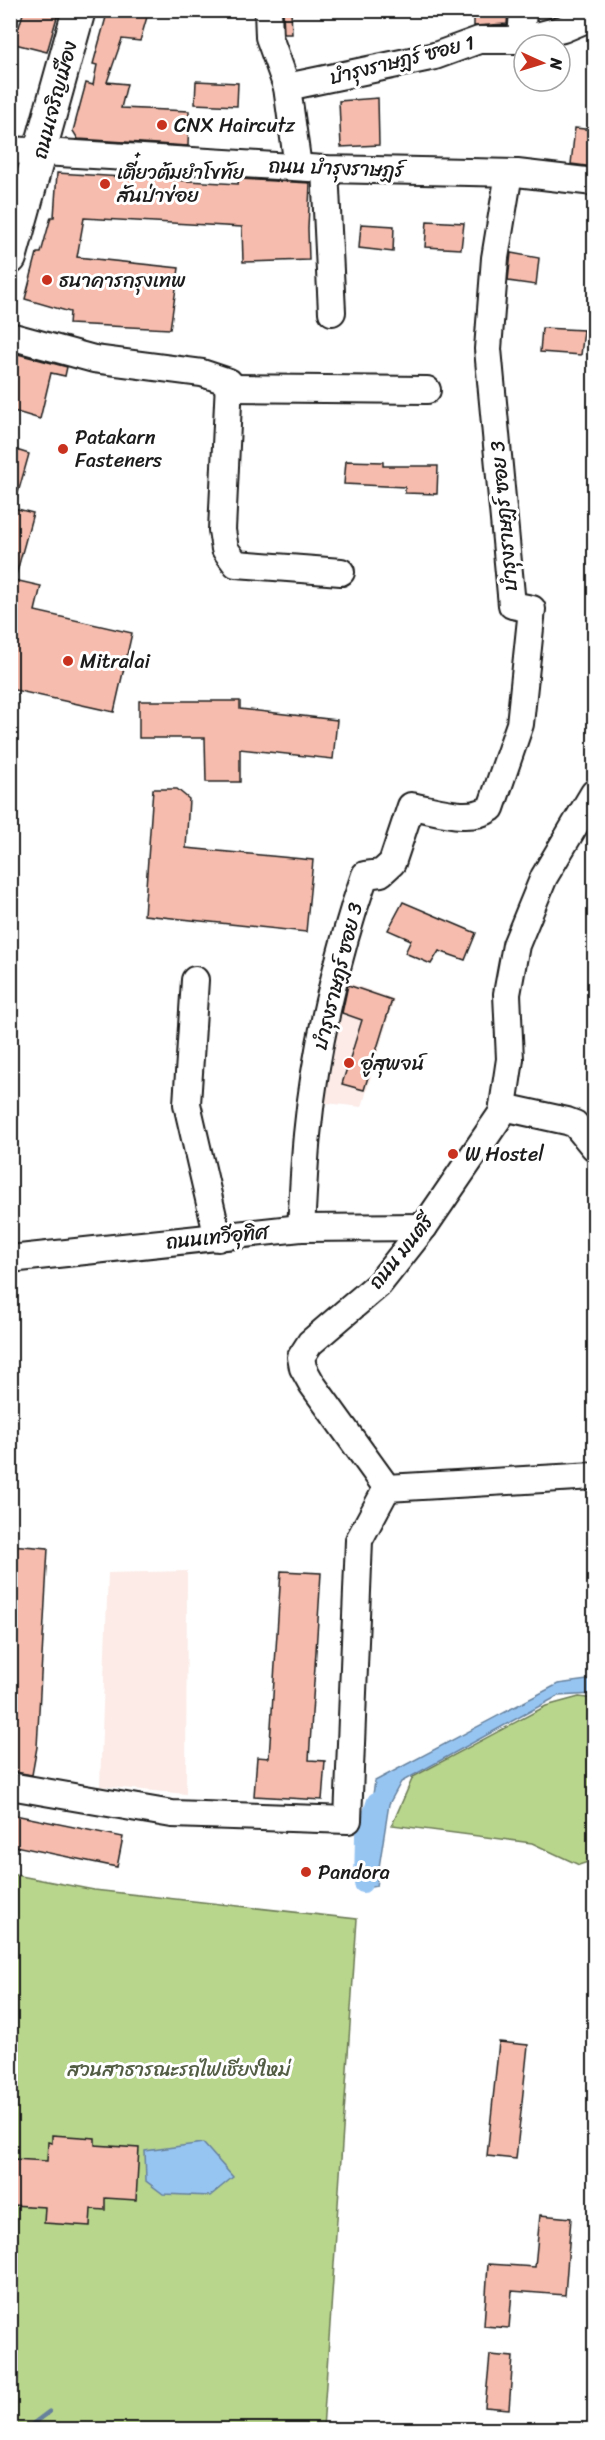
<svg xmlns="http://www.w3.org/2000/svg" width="605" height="2440" viewBox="0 0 605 2440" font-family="Sriracha,'Playpen Sans Thai',sans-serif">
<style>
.built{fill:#fcebe7}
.green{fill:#b9d68d;stroke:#6a7954;stroke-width:1.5}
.water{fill:#97c5f2;stroke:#66819c;stroke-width:1.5}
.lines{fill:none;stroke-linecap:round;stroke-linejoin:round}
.stream{stroke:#66819c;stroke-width:5}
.canal{stroke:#97c5f2;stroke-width:18}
.building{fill:#f6bdae;stroke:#1c1c1c;stroke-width:1.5}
.minor-casing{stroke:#1c1c1c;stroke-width:30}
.major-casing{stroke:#1c1c1c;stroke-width:36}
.minor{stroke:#fff;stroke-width:26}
.major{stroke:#fff;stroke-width:32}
.poi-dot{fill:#c8321e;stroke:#fff;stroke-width:2}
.labels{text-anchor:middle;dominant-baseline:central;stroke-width:6;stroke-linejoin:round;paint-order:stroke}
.street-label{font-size:20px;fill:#1c1c1c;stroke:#fff}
.poi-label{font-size:20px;fill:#1c1c1c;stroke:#fff;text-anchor:start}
.park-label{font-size:20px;fill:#535d44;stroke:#fff}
</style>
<rect width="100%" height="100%" fill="#fff"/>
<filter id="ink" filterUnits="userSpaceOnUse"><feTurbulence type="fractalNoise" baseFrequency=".0167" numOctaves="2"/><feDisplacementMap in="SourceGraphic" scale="12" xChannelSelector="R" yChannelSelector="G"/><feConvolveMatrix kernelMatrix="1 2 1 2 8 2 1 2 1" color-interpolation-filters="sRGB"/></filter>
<g filter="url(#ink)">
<g class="built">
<polygon points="341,980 394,999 362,1107 317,1102"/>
<polygon points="187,1571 186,1794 100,1786 108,1573"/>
</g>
<g class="green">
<polygon points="579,1697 594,1699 594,1860 579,1865 532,1843 392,1825 413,1777 546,1706"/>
<polygon points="10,1874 94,1890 357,1919 323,2429 11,2429"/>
</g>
<g class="water">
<polygon points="594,1679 594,1694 558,1696 401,1782 389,1804 376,1886 359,1889 375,1781 558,1684"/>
<polygon points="203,2143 233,2177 210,2196 163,2194 146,2181 145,2151"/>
</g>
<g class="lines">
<polyline class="stream" points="25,2430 49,2412"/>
<polyline class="canal" points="363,1884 364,1836 376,1801"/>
</g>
<g class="building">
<polygon points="24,10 59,10 47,52 11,43 15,26 19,27"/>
<polygon points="108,10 149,10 140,41 122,39 107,82 127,84 121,108 189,111 188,146 78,139 73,131 86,83 93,85 97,65 93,64"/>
<polygon points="283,10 291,10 292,34 284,34"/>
<polygon points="474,10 508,10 507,24 474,26"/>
<polygon points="196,81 238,83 237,106 195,104"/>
<polygon points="378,98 379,145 341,147 339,101"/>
<polygon points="575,128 594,130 594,167 571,164"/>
<polygon points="57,173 238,184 239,179 310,183 308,229 309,260 243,262 242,227 84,218 77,257 179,268 170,329 69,324 70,312 25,299 37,253 41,253 51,217 54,217"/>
<polygon points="427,221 464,223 461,249 425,247"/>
<polygon points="361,224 394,226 393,252 359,248"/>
<polygon points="511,253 539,258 536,285 508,281"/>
<polygon points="542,328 584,330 581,355 540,352"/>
<polygon points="10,352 67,367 65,376 51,373 40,419 10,410"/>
<polygon points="10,448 29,454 14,507 10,506"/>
<polygon points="346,461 383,462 383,466 438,466 437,494 405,493 405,487 344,484"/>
<polygon points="10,507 33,513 15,579 10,578"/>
<polygon points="10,579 41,586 35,611 132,633 114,712 10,689"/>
<polygon points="139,701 240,701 240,709 337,720 333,759 240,749 240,782 206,782 205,738 139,738"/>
<polygon points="153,789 177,789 189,799 186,848 313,860 306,932 144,915"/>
<polygon points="403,902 476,933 465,960 439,951 431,964 405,953 411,940 388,930"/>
<polygon points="348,985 392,1000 364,1090 342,1084 362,1020 342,1013"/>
<polygon points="10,1545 48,1548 37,1747 32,1775 10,1771"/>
<polygon points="281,1571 321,1573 309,1760 325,1761 322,1800 254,1796 257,1757 269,1758"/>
<polygon points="10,1814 123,1837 117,1867 10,1845"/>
<polygon points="499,2042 528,2045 516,2159 487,2156"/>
<polygon points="52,2135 95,2138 95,2145 139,2148 136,2200 105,2198 105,2210 91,2209 90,2226 44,2223 45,2207 12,2205 14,2159 47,2161 48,2142 52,2143"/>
<polygon points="540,2215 571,2218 565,2295 512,2291 509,2328 484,2326 488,2264 535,2267"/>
<polygon points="490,2355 513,2357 509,2409 485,2407"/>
</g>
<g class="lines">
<defs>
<g id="minor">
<polyline points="268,10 269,37 287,87 298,167"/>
<polyline points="521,40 523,10"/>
<polyline points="287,87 435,56 479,40 521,40 563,29 594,16"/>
<polyline points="10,150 325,169 517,173 594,182"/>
<polyline points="325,169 332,312"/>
<polyline points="10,336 94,359 202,373 229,382 222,530 225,549 236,564 341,572"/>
<polyline points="228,388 427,390"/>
<polyline points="195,980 187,1104 218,1238"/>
<polyline points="503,1107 567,1121 575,1124 594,1147"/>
<path d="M301,1228C303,1197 304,1166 307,1135C315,1050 337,955 365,875L381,873L392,863L411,806C436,810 469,823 491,808L520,724L532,609L512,605L488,349L495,258L509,173"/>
<polyline points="10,1259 301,1228 424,1227"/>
<polyline points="387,1488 312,1384 303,1368 301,1357 310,1343 379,1284 424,1227 502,1113 510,1059 507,994 516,945 544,877 594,793"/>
<polyline points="387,1488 594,1476"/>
<polyline points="10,1786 172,1814 348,1820 359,1540 387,1488"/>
</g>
<polyline id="major" points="10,258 79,10"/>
</defs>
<use href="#minor" class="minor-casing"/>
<use href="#major" class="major-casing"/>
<use href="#minor" class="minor"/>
<use href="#major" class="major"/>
</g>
</g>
<g class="poi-dot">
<circle cx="162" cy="125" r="6"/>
<circle cx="105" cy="184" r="6"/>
<circle cx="47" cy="280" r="6"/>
<circle cx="63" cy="449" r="6"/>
<circle cx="68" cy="661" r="6"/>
<circle cx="349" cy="1063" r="6"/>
<circle cx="453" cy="1154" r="6"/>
<circle cx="306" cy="1872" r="6"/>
</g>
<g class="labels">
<g class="street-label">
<text transform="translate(402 60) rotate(-14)">บำรุงราษฏร์ ซอย 1</text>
<text transform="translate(55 100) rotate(-75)">ถนนเจริญเมือง</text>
<text transform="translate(336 168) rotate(2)">ถนน บำรุงราษฏร์</text>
<text transform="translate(504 516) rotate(-95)">บำรุงราษฏร์ ซอย 3</text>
<text transform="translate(338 976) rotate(-76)">บำรุงราษฏร์ ซอย 3</text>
<text transform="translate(217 1237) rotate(-6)">ถนนเทวีอุทิศ</text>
<text transform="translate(401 1252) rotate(-51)">ถนน มนตรี</text>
</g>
<g class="poi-label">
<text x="174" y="125">CNX Haircutz</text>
<text x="117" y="172">เตี๋ยวต้มยำโขทัย<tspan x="117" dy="23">สันป่าข่อย</tspan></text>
<text x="59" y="280">ธนาคารกรุงเทพ</text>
<text x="75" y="437">Patakarn<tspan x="75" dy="23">Fasteners</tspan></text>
<text x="80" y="661">Mitralai</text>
<text x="361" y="1063">อู่สุพจน์</text>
<text x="465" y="1154">W Hostel</text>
<text x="318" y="1872">Pandora</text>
</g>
<g class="park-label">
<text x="179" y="2069">สวนสาธารณะรถไฟเชียงใหม่</text>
</g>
</g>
<rect width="605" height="2440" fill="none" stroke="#fff" stroke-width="36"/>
<rect x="18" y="18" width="569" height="2404" fill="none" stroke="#1c1c1c" stroke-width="2" filter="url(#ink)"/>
<g transform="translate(542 63) rotate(94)"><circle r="28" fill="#ffffff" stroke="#a4a4a4" stroke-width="1.5"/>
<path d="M0-4.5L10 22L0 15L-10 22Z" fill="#c8321e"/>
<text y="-9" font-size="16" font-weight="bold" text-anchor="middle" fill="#1c1c1c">N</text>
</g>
</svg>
